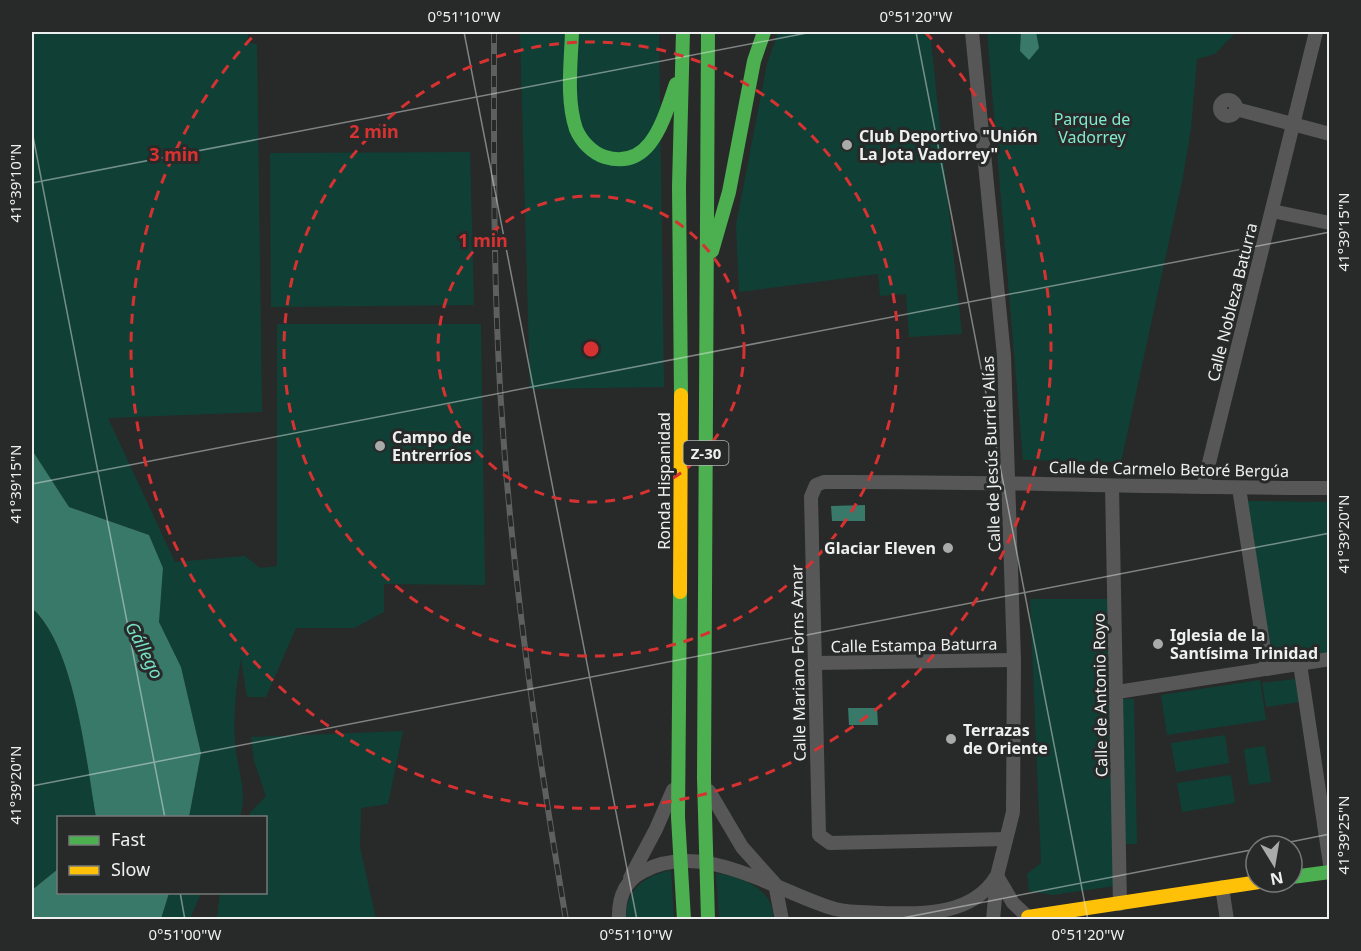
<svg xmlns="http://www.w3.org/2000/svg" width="1361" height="951" viewBox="0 0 1361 951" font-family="'Noto Sans',sans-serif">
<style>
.green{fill:#104035}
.water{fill:#397969}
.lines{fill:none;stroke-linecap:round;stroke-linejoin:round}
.street{stroke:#575757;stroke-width:14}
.fast{stroke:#4caf50;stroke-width:14}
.slow{stroke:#ffc107;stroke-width:14}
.rail-casing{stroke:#5e5f5f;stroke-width:6}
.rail{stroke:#272a29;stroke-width:4;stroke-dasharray:11;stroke-linecap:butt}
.ticks{fill:none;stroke:#eef0f0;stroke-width:1.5;stroke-opacity:0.45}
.ring{fill:none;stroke:#d73232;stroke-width:3;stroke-dasharray:10 8}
.poi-dot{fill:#a9aaaa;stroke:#272a29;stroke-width:2}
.labels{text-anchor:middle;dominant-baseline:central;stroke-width:6;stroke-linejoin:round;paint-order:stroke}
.shield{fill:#272a29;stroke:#b2b5b4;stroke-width:1.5}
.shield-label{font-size:15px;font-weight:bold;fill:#eef0f0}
.park-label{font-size:16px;fill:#81eacd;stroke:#272a29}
.poi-label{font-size:16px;font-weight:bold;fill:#eef0f0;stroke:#272a29;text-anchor:start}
.street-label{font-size:16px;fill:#eef0f0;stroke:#272a29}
.water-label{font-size:18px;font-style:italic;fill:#78e0c4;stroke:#272a29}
.centre{fill:#d73232;stroke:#272a29;stroke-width:3}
.ring-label{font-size:18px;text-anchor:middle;font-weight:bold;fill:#d73232;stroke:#272a29;stroke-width:6;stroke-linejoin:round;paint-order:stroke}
.neatline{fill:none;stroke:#eef0f0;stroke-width:2}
.ticks-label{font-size:15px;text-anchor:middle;fill:#eef0f0}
</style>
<rect width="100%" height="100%" fill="#282929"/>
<g class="green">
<path d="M32,32H248V43L257,44L262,412L108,418L175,562L245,556L260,568L277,566V324H481L485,585L384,584V612L354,628H296L266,697H247L241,659C236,687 233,714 235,743C237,768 248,793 240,817H189L201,753L181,667L159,622L163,568L149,535L69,507L32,450Z"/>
<polygon points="520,32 659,32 664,387 530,389"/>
<polygon points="778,32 930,32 962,334 909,337 906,294 880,296 878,274 739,292 736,225 767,64"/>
<polygon points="987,32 1236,32 1215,54 1197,59 1191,128 1183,177 1121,462 1023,460"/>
<polygon points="470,152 474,305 271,307 270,153"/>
<polygon points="1248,501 1329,502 1329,653 1272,662"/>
<polygon points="1030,599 1110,599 1115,886 1053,895 1029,891 1027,874 1041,863"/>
<path d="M32,608C75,646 86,761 96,817L58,818V869L32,890Z"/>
<polygon points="1295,679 1299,702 1266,707 1262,683"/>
<polygon points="1260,680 1266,720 1167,735 1161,695"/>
<polygon points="1122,699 1134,699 1137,844 1125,844"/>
<polygon points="403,731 388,804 361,808 360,847 376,919 217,919 220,893 266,892 266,818 249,817 250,813 266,796 254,761 251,737"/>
<polygon points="1225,735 1229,763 1176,772 1171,743"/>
<polygon points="1265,746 1271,782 1249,785 1244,749"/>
<polygon points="1231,775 1235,803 1182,812 1177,783"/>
<path d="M671,870L674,919H626C625,890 644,876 671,870Z"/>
<path d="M716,873C741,877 775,889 773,919H719Z"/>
<polygon points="169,893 201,893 190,919 161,920"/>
</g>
<g class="water">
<polygon points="1021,32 1036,32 1039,48 1029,60 1020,51"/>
<path d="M32,450L69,507L149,535L163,568L159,622L181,667L201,753L189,817H96C86,761 75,646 32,608Z"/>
<polygon points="865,505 865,521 832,521 831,506"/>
<polygon points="848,708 877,708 878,725 849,725"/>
<polygon points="58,869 58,892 169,893 161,919 32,919 32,890"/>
</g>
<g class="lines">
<g class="street">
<polyline points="972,32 1004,356 1014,660 1013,812 997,876 993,920"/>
<circle cx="1228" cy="108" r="8"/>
<polyline points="1236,109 1330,134"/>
<polyline points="1272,211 1330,223"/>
<polyline points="1112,486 1120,904"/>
<polyline points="1203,487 1316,32"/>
<polyline points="1239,488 1267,669"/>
<polyline points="815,663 1014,660"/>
<polyline points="1300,664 1330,864"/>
<polyline points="1117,692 1330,659"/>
<polyline points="709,791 742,847 775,884 782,920"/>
<path d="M1006,839L830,843L819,835L811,497L816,485L824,482C992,481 1161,488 1330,488"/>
<polyline points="997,876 1013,903 1028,917"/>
<polyline points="630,878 656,829 673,790"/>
<polyline points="1222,887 1227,920"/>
<path d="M619,920C618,898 624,881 644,871C704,839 779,893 835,909C851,913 869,912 885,913C925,914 972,915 996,877"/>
</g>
<g class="fast">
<path d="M572,32C571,63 566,99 576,129C581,141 592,153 605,157C652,171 664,117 676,84"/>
<polyline points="708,32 704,778 708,920"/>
<polyline points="712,251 729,192 754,61 764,32"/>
<polyline points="681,395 679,186 683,32"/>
<polyline points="680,592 678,817 684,920"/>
<polyline points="1292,877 1330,872"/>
</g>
<g class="slow">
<polyline points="680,592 681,395"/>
<polyline points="1028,917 1259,882"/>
</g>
<defs>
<path id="rail" d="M494,32C494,155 493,279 501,403C512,576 537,748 566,920"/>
</defs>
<use href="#rail" class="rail-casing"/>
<use href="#rail" class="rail"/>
</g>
<path class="ticks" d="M464,32L637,920M916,32L1088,920M32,131L165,818M32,183L812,32M32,484L1330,232M32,786L1330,533M1270,846L1330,834M180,892L185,920M892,920L1256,849"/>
<g class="ring">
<circle cx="591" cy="349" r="153"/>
<circle cx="591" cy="349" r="307"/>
<path d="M925 32A460 460 0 1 1 257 32"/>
</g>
<g class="poi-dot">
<circle cx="847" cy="145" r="6"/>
<circle cx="380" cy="446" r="6"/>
<circle cx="948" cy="548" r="6"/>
<circle cx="1158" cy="644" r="6"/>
<circle cx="951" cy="739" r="6"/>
</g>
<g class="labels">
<rect class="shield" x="683.5" y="441" width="45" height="24" rx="4.5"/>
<g class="shield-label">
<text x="706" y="453">Z-30</text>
</g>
<g class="park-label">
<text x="1092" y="119">Parque de<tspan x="1092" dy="18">Vadorrey</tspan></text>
</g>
<g class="poi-label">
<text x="859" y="136">Club Deportivo "Unión<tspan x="859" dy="18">La Jota Vadorrey"</tspan></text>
<text x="392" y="437">Campo de<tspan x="392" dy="18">Entrerríos</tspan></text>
<text x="936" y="548" text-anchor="end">Glaciar Eleven</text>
<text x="1170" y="635">Iglesia de la<tspan x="1170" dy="18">Santísima Trinidad</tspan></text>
<text x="963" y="730">Terrazas<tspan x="963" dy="18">de Oriente</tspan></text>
</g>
<g class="street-label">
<text transform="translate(1232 302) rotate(-76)">Calle Nobleza Baturra</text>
<text transform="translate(991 454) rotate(-92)">Calle de Jesús Burriel Alías</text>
<text transform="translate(1169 469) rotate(1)">Calle de Carmelo Betoré Bergúa</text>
<text transform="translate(664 481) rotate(-90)">Ronda Hispanidad</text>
<text transform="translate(914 645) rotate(-1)">Calle Estampa Baturra</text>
<text transform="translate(798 663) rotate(-91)">Calle Mariano Forns Aznar</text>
<text transform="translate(1100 695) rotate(-91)">Calle de Antonio Royo</text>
</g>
<g class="water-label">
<text transform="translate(145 650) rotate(63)">Gállego</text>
</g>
</g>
<circle cx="591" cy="349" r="9" class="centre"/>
<g class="ring-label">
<text x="374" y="138">2 min</text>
<text x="174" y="161">3 min</text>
<text x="483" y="247">1 min</text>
</g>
<rect width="1361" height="951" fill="none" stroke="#272a29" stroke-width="66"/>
<rect x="57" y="816" width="210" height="78" fill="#272a29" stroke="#777979" stroke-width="1.5"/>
<rect x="69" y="836" width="30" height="9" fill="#4caf50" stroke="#777979" stroke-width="1.5"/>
<text x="111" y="846" font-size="18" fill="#eef0f0">Fast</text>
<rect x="69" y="866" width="30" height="9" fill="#ffc107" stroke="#777979" stroke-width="1.5"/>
<text x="111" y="876" font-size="18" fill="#eef0f0">Slow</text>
<g transform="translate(1274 864) rotate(169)"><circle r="28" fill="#272a29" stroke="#777979" stroke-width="1.5"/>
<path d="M0-4.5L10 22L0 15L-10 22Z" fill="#a9aaaa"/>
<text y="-9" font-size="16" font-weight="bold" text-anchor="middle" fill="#eef0f0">N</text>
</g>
<rect x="33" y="33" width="1295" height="885" class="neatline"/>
<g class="ticks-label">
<text x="464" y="22">0°51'10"W</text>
<text x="916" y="22">0°51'20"W</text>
<text transform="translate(16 183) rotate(-90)" y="5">41°39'10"N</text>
<text transform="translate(1344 232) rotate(-90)" y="5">41°39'15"N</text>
<text transform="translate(16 484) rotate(-90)" y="5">41°39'15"N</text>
<text transform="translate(1344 534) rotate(-90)" y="5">41°39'20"N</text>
<text transform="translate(16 785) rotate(-90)" y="5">41°39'20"N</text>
<text transform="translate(1344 835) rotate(-90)" y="5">41°39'25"N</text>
<text x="185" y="940">0°51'00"W</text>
<text x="636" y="940">0°51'10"W</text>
<text x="1088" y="940">0°51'20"W</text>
</g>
</svg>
